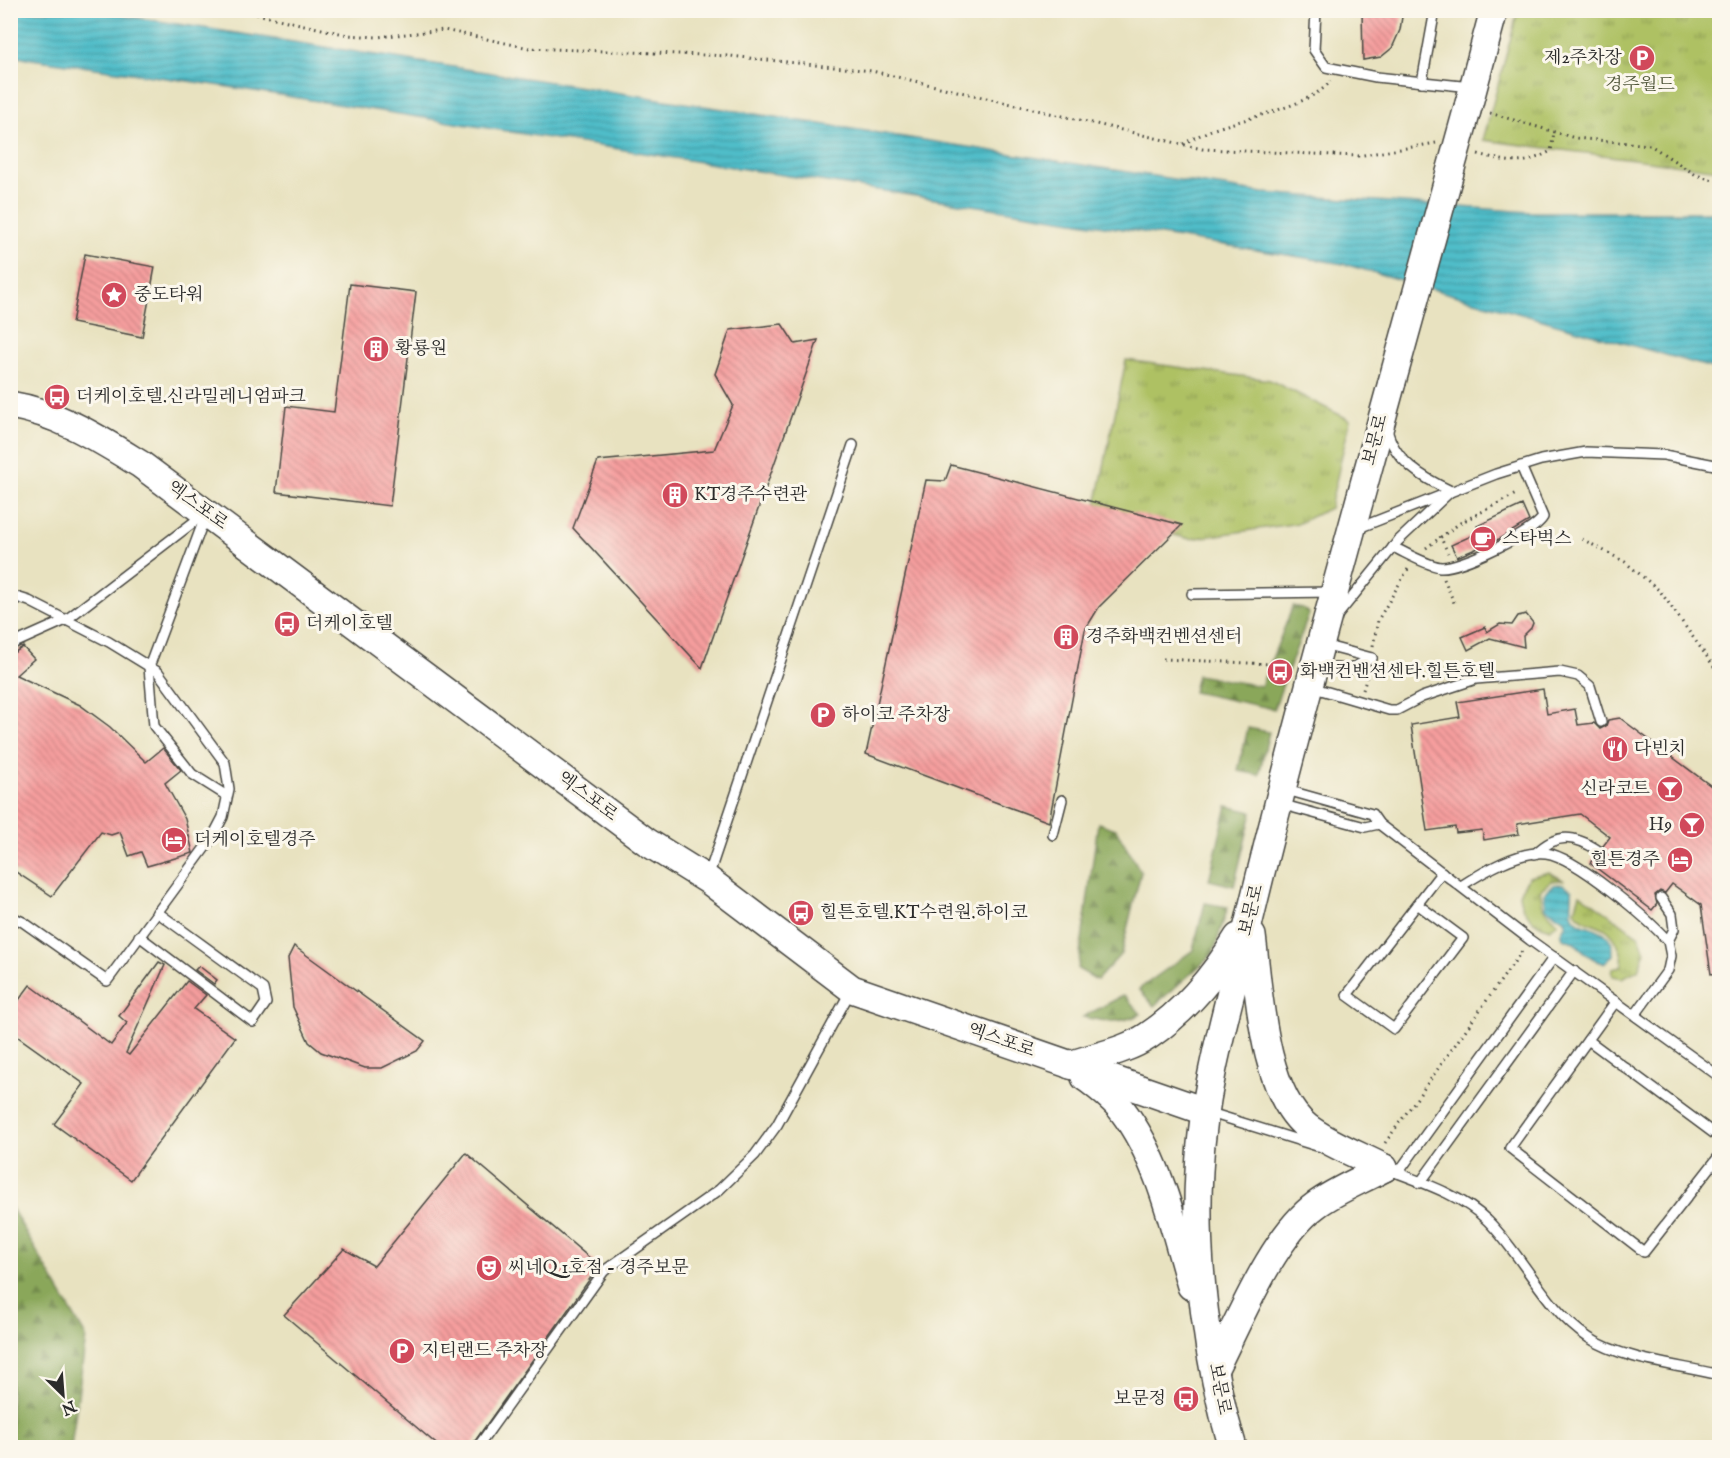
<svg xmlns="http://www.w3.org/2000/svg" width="1730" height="1458" viewBox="0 0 1730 1458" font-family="'IM FELL English','Noto Serif KR',serif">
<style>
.grass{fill:url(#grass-tufts);stroke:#6c7648;stroke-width:1.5}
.forest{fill:url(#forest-firs);stroke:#5a6942;stroke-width:1.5}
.water{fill:url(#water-rules);stroke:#3e747a;stroke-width:1.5}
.building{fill:url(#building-back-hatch)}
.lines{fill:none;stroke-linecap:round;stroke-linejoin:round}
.lane-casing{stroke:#474641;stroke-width:12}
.secondary-casing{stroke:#474641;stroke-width:30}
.path{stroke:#474641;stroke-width:3;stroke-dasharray:1.5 4.5;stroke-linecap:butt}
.lane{stroke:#fff;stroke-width:9}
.secondary{stroke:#fff;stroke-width:27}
.secondary-bridge-casing{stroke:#474641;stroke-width:30;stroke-linecap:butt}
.secondary-bridge{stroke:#fff;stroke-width:27}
.labels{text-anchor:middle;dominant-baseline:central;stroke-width:6;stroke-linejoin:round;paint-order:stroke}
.poi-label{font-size:18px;fill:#2b2b2b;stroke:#fbf7ec;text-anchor:start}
.park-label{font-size:18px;fill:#52583c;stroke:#fbf7ec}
.street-label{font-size:18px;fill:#2b2b2b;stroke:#fbf7ec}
</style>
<defs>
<pattern id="grass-tufts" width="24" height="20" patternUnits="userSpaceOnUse" patternTransform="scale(1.5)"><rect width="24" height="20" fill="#aec164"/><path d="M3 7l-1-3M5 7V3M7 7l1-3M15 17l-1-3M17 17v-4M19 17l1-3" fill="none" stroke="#8e9d53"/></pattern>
<pattern id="forest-firs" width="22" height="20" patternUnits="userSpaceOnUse" patternTransform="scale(1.5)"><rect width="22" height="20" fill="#8aa75a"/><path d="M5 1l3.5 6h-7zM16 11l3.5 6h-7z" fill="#71884b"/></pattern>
<pattern id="water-rules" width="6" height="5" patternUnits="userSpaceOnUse" patternTransform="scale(1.5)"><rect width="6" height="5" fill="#50bdc9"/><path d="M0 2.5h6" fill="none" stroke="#439aa3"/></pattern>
<pattern id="building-back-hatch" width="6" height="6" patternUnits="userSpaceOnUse" patternTransform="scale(1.5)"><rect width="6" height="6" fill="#f69e9e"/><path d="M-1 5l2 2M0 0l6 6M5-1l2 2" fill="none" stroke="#c78181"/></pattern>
</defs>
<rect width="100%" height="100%" fill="#fbf7ec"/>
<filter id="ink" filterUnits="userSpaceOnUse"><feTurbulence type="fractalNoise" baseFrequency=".0167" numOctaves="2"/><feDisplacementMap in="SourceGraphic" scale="12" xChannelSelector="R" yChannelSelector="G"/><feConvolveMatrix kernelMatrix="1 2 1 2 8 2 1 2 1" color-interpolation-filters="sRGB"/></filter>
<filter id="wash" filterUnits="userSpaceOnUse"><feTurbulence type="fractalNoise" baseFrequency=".008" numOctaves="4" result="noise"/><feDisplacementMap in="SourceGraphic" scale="24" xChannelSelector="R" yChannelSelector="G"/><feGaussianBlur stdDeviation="1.35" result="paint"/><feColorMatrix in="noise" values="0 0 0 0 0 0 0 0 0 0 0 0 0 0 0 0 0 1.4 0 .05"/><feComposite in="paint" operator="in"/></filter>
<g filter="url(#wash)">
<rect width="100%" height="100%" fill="#e8e2c0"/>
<g class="grass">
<polygon points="1518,11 1719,11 1719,170 1483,140"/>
<polygon points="1126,360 1270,380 1350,420 1330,508 1299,523 1190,539 1094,515"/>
<path d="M1549,872L1563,880L1551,881L1540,890L1543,907L1558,923L1550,929C1533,924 1520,911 1519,893L1529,877Z"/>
<path d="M1580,894L1639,936L1645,952L1638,970L1622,978L1613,976L1612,969L1621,967C1624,961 1622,956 1620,949C1606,917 1591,930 1577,914L1575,910Z"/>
</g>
<g class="forest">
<polygon points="1293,606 1303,608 1309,614 1274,709 1193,692 1197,675 1261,686"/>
<polygon points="1248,728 1269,732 1259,775 1238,771"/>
<polygon points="1227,806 1252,812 1234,886 1209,880"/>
<polygon points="1098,823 1116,829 1141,872 1121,954 1097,980 1078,969"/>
<polygon points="1205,903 1228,907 1213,954 1154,1006 1139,989 1193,950"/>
<path d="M1124,995L1141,1014C1120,1024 1105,1022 1083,1017Z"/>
<polygon points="10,1205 86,1337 71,1447 11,1447"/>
</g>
<g class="water">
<polygon points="11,11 94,11 1263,193 1530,212 1719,212 1719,370 1344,264 216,85 11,56"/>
<path d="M1563,884L1572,890C1573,899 1569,911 1574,918C1584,932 1613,922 1613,955L1604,963C1585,959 1579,941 1563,938L1561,932L1566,924L1565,920L1546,908L1544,894L1553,885Z"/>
</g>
<g id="blocks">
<g class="building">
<polygon points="1362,10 1403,10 1400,30 1392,48 1381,57 1363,60"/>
<polygon points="85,254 155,267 142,337 72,323"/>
<polygon points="350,284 416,292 390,506 276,492 286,406 334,412"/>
<polygon points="782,324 795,344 818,340 702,668 573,528 598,461 714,450 733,405 715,374 730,330"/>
<polygon points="951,465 1182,525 1099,607 1085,630 1049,822 866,754 926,480 945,481"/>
<polygon points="1522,505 1529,521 1499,539 1457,557 1451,545 1480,532 1477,526"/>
<polygon points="1526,614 1533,623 1531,628 1523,636 1524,647 1490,638 1468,650 1462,637 1485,627 1487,632 1500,624 1512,625 1518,616"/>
<polygon points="23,647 34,659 16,675 80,705 110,727 146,762 163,748 181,770 165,783 185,819 193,853 147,866 141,852 129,856 120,832 111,835 101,832 52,896 10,868 10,655"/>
<polygon points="1543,689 1547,714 1575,709 1578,725 1594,723 1600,729 1606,726 1608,720 1620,718 1719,792 1719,973 1711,974 1701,905 1672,884 1665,893 1660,891 1655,895 1657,904 1652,910 1590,863 1595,856 1604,855 1603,846 1610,837 1580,814 1517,824 1519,834 1484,840 1482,830 1456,833 1455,827 1427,831 1411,725 1460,717 1457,702"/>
<polygon points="294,946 425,1041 417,1051 382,1068 365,1068 321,1052 309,1042 293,1007 288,958"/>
<polygon points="159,962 165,965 126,1053 129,1055 187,981 206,995 194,1009 235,1038 131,1180 54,1124 84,1084 10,1031 10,1012 30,985 111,1045 127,1023 119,1016"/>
<polygon points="199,966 217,980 214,984 195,970"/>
<polygon points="466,1153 599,1266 470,1448 441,1448 284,1315 344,1249 374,1266"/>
</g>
</g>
</g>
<g filter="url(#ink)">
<use href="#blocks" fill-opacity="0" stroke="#474641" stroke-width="1.5"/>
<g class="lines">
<defs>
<g id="lane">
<polyline points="1316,10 1314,50 1326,67 1376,77 1471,87"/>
<polyline points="1422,82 1435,10"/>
<polyline points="205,517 149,667 154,726 192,774 227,796"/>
<polyline points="1356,529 1496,474 1541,460 1586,452 1664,455 1720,466"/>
<path d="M1393,547C1408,554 1424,564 1440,567C1459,569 1534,533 1543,517L1521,466"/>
<polyline points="1192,594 1332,592"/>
<polyline points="10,595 29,601 109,642 158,672 225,763 229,789 223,817 212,838 107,981 23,922 10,916"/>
<path d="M1337,616L1398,541L1451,491C1423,478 1394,461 1387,429"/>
<polyline points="10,645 66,620 203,515"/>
<polyline points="1323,645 1372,658"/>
<polyline points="1318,667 1350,669 1372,658"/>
<polyline points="1311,687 1389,710 1397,710 1422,697 1476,679 1560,672 1578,676 1590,686 1601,722"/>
<polyline points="1283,789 1372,814 1379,824 1530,940 1720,1077"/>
<polyline points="1280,804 1365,827 1379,824"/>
<polyline points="1053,835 1062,800"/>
<path d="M1535,854C1557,832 1575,835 1599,851"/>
<polyline points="708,877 853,445"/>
<path d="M1461,886C1483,872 1519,850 1546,853C1576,857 1647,918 1668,941"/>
<polyline points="1417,904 1463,938 1394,1029 1347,995 1442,872"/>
<polyline points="139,936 253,1022 266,1003 263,989 157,912"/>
<polyline points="1616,1001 1510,1148 1644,1252 1720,1155"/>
<polyline points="1635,1015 1668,970 1671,956 1668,941 1674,929 1672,914 1661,898"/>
<polyline points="1588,1040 1720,1138"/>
<polyline points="1207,1112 1317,1146"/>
<path d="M1387,1169C1421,1182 1462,1195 1488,1221C1524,1257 1546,1310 1589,1338C1623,1360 1679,1365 1720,1375"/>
<polyline points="1398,1173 1554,957"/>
<polyline points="1420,1183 1574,971"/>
<polyline points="477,1448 604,1271 719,1190 755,1155 777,1125 850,992"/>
</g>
<g id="secondary">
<polyline points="1468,107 1494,10"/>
<path d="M10,405C59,413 99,439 140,464L647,842L708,880L852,989L1204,1111"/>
<path d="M1252,936C1259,989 1262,1091 1307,1127C1329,1144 1359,1155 1384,1168"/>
<path d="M1070,1065C1095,1056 1126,1051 1148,1036C1185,1011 1215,975 1238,937"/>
<path d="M1085,1077C1098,1087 1112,1097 1122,1110C1160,1160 1174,1228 1191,1286"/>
<path d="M1215,1368C1239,1321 1273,1236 1316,1205C1336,1190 1362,1180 1384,1168"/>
<path d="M1233,1448C1207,1363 1194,1259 1199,1171C1203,1084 1231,997 1251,913C1294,735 1344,558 1392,382"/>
</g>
</defs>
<use href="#lane" class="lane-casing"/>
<use href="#secondary" class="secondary-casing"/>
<g class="path">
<polyline points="239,10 348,35 377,37 444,30 529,48 730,56 872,71 1202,149 1358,156 1436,143"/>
<polyline points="1490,113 1575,138 1650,145 1696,175 1720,182"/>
<path d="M1183,144C1192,139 1200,135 1209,131C1242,118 1308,108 1331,81"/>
<path d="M1478,154C1511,162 1519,168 1551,151L1554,132"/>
<polyline points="1440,536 1448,553"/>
<polyline points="1582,539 1625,562 1660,591 1720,675"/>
<polyline points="1426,548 1460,523 1518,493"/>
<polyline points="1444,579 1455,605"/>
<polyline points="1373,646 1378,620 1408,569"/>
<polyline points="1163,659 1291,665"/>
<polyline points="1363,690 1367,676"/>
<polyline points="1385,1143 1522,951"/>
</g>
<use href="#lane" class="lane"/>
<use href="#secondary" class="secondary"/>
<defs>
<polyline id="secondary-bridge" points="1392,382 1468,107"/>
</defs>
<use href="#secondary-bridge" class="secondary-bridge-casing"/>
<use href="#secondary-bridge" class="secondary-bridge"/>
</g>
</g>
<defs>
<symbol id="parking-disc" viewBox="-11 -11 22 22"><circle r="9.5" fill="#d1495b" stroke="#fbf7ec"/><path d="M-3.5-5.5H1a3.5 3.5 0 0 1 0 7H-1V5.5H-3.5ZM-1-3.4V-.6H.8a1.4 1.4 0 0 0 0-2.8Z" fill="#fff"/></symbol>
<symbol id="sight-disc" viewBox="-11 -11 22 22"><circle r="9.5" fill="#d1495b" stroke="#fbf7ec"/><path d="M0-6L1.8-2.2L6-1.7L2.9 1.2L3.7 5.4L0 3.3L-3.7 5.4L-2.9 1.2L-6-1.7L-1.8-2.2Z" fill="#fff"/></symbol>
<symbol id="building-disc" viewBox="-11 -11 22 22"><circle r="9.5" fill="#d1495b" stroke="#fbf7ec"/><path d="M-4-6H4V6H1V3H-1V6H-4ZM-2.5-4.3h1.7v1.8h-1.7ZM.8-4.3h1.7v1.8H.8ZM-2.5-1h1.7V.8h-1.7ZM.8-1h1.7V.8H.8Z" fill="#fff"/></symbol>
<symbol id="bus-disc" viewBox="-11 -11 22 22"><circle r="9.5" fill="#d1495b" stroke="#fbf7ec"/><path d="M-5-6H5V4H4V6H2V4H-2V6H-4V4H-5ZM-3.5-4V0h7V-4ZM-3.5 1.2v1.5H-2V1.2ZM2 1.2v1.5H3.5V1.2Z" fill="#fff"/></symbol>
<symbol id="cafe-disc" viewBox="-11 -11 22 22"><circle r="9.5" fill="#d1495b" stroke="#fbf7ec"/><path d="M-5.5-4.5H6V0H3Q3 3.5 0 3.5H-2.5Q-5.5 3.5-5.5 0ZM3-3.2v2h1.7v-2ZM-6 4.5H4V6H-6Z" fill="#fff"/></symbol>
<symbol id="restaurant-disc" viewBox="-11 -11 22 22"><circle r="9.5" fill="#d1495b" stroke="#fbf7ec"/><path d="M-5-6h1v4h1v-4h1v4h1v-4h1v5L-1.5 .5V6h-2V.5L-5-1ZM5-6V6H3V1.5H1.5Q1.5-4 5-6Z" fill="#fff"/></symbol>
<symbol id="bar-disc" viewBox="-11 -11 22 22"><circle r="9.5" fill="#d1495b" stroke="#fbf7ec"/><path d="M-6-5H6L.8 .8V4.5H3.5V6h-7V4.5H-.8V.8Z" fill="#fff"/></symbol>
<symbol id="hotel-disc" viewBox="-11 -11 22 22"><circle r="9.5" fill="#d1495b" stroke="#fbf7ec"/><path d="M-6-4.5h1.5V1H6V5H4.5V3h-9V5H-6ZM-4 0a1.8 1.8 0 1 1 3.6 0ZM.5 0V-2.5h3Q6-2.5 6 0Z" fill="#fff"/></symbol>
<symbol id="theatre-disc" viewBox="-11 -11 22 22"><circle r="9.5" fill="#d1495b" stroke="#fbf7ec"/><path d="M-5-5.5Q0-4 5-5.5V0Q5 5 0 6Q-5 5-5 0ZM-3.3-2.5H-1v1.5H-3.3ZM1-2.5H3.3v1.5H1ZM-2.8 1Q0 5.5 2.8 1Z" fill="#fff"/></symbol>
</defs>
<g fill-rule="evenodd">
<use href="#parking-disc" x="1627" y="43" width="30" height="30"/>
<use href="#sight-disc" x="99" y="280" width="30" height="30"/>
<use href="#building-disc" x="361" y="334" width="30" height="30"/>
<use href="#bus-disc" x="42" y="382" width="30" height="30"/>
<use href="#building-disc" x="660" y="480" width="30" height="30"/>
<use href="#cafe-disc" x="1468" y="524" width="30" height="30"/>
<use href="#bus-disc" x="272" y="609" width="30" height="30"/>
<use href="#building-disc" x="1051" y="622" width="30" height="30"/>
<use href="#bus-disc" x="1265" y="657" width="30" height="30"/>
<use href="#parking-disc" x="808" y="700" width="30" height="30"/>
<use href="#restaurant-disc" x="1600" y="734" width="30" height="30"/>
<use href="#bar-disc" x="1655" y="774" width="30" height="30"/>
<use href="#bar-disc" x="1677" y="810" width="30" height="30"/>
<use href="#hotel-disc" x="159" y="825" width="30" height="30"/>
<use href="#hotel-disc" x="1665" y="845" width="30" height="30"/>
<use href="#bus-disc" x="786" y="898" width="30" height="30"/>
<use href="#theatre-disc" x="474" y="1253" width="30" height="30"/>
<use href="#parking-disc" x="387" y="1336" width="30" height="30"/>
<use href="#bus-disc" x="1171" y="1384" width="30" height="30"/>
</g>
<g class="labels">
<g class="poi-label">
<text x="1622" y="58" text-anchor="end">제2주차장</text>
<text x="134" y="295">중도타워</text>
<text x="395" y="349">황룡원</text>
<text x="76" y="397">더케이호텔.신라밀레니엄파크</text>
<text x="694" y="495">KT경주수련관</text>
<text x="1502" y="539">스타벅스</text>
<text x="306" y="624">더케이호텔</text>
<text x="1086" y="637">경주화백컨벤션센터</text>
<text x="1300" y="672">화백컨밴션센타.힐튼호텔</text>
<text x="842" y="715">하이코 주차장</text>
<text x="1634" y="749">다빈치</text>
<text x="1650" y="789" text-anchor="end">신라코트</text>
<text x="1672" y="825" text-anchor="end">H9</text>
<text x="194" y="840">더케이호텔경주</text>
<text x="1660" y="860" text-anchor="end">힐튼경주</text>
<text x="820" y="913">힐튼호텔.KT수련원.하이코</text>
<text x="508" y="1268">씨네Q 1호점 - 경주보문</text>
<text x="422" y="1351">지티랜드 주차장</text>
<text x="1166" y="1399" text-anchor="end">보문정</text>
</g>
<g class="park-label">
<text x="1640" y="85">경주월드</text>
</g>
<g class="street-label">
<text transform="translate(1376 440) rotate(-75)">보문로</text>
<text transform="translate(197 506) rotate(36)">엑스포로</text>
<text transform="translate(587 797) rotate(37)">엑스포로</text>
<text transform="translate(1252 910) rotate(-76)">보문로</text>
<text transform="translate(1001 1041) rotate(19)">엑스포로</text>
<text transform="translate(1219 1389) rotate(79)">보문로</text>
</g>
</g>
<rect width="1730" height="1458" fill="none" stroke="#fbf7ec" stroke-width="36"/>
<g transform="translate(63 1395) rotate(155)" stroke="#fbf7ec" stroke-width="4.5" paint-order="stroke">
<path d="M0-4.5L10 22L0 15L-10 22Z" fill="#2b2b2b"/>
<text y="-9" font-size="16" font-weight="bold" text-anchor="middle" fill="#2b2b2b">N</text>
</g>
</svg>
